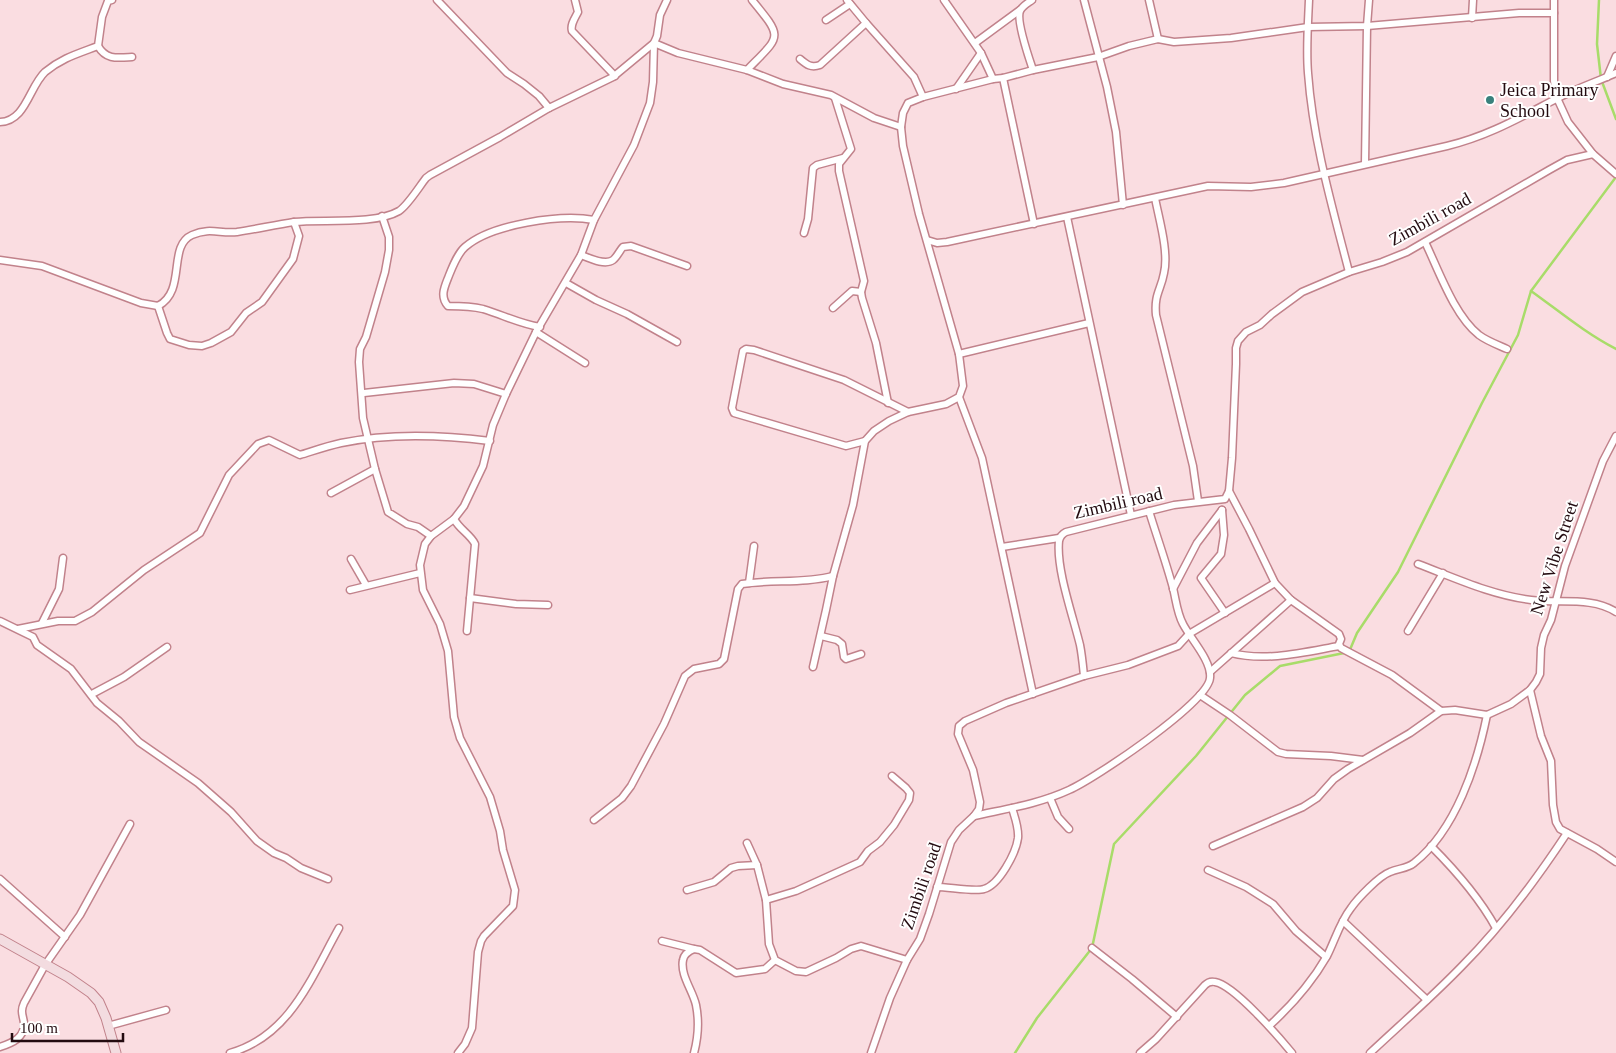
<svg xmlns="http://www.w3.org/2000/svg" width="1616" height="1053" viewBox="0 0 1616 1053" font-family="Georgia,serif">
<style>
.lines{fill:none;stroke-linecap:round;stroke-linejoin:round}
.stream{stroke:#a8dc69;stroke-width:2.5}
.street-casing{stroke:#c1828b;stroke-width:9}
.secondary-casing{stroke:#c1828b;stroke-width:11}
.street{stroke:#fff;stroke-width:6}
.secondary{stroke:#f3dce0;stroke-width:9}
.poi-dot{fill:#39817c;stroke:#fff;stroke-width:2}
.labels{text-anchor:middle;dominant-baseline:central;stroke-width:4;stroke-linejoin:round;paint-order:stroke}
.poi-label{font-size:18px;fill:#230b10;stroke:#fff;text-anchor:start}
.street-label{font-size:18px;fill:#230b10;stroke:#fff}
</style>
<rect width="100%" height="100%" fill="#fadde1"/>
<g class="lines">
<g class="stream">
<polyline points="1599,0 1597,44 1601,79 1616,119"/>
<path d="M1531,291C1559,311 1585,333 1616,349"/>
<polyline points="1015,1053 1037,1018 1092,948 1114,844 1196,756 1245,695 1280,666 1349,652 1357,633 1398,572 1482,403 1518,335 1531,291 1616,177"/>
</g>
<defs>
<g id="street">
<polyline points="437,0 507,73 524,84 539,96 549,108"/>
<path d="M575,0L578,12C575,18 570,25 572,31L615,76"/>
<polyline points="847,0 866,23 914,77 923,97"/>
<polyline points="944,0 981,53 993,79"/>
<path d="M1032,0C1028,3 1022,6 1020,11C1016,21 1029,58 1033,70"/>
<polyline points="1084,0 1107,87 1116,132 1123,205"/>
<polyline points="1149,0 1158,39"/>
<path d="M1309,0C1308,24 1306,49 1308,73C1313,141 1332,206 1349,272"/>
<polyline points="1554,0 1554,81 1557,98 1568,122 1593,154 1616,174"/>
<polyline points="1472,18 1473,0"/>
<polyline points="826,20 850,4"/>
<polyline points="975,43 1020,10"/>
<path d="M98,46C106,60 117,58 132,57"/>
<path d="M800,59C807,65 811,68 820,65L866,23"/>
<path d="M747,70C781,35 784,39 752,0"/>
<polyline points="1607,77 1616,56"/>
<polyline points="1003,78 1034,224"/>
<polyline points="956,89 981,53"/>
<polyline points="835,98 851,149 839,164 839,171 864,281 861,292 862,298 876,343 888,403"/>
<path d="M0,122C26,121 29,87 45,72C62,58 77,54 98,46L102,17L108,1L112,0"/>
<polyline points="1365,164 1367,26 1369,0"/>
<path d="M1155,198C1159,219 1169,252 1164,273C1161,290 1154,294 1156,315L1193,466L1198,501"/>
<polyline points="382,216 389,237 389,250 385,272 366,337 360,349 359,362 363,418 375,469 388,512 407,524 418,527 431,536"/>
<polyline points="1067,217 1131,515"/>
<polyline points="804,233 808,219 813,168 817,165 843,158"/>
<path d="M927,240L937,243L947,242L1208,186L1251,187L1284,183L1447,146C1488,136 1519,118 1556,99C1575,89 1596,82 1616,73"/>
<path d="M1425,242C1439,271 1454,315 1479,335C1487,341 1498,345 1507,349"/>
<path d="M581,255C589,258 605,266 613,260C617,257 620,250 623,247L631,246L687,266"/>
<path d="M0,260L42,266L141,303L158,306C187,291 167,246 192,235C210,227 220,234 237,232C256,229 275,225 294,222C322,219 375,225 399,211C408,205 419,187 426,178L430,175L500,137L549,108L613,77L654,43L657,36L660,15L667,0"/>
<polyline points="566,283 596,300 627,314 677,342"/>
<polyline points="158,306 167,333 170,339 189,345 202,346 211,343 231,332 246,313 262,302 293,259 299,236 294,222"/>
<polyline points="833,308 852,291 861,292"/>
<path d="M540,327C520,324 503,315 483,309C471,306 460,306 448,306C440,297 444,288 448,278C452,268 457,254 465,247C491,224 561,214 594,220"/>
<polyline points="536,332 585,363"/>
<polyline points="959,354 1089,323"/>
<polyline points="364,393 454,383 474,384 506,394"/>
<polyline points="959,397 982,458 1033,694"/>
<polyline points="865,441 846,446 734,413 732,408 743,351 746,349 754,350 844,380 908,412"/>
<polyline points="1229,491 1249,529 1275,583 1291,600 1339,634 1341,639 1339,644 1341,648 1392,675 1441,711"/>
<polyline points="331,493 375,469"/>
<polyline points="1222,510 1224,535 1221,554 1201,578 1225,613"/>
<path d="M454,519C460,530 470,534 475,544L467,631"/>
<polyline points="1002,547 1059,538"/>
<polyline points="351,559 366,585"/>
<path d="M1418,564C1455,578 1491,595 1531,600C1559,604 1591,596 1616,612"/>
<polyline points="749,583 754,546"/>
<polyline points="1173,589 1197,543 1222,510"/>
<polyline points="350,590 420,573"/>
<polyline points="470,598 516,604 548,605"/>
<polyline points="0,621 33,637 37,645 71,669 97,703 119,721 139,742 198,783 231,812 257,841 274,853 286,858 301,868 328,879"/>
<polyline points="42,623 59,589 63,558"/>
<path d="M18,629L58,621H75L92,612L144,570L200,533L229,475L258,444L269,440L300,455C313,451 327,446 341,443C389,433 442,435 490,441"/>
<polyline points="1408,631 1443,573"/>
<polyline points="821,636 837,640 842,644 844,657 846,659 861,654"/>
<path d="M1231,653C1266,662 1305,652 1339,646"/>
<polyline points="813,667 826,610 833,576 853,505 865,441 874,431 889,421 908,412 946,404 959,397 963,386 959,354 919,214 903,146 901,127 903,113 908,103 923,97 993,79 1003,78 1033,70 1098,57 1129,46 1158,39 1174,42 1231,38 1308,27 1367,26 1519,13 1554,13"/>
<polyline points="1210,672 1291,600"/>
<polyline points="1084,676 1128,665 1178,646 1189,634 1275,583"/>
<polyline points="1530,690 1541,736 1551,761 1553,805 1556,822 1560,829 1597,849 1616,862"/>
<polyline points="92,694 124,677 167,647"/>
<polyline points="1200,695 1230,715 1278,752 1286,754 1331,756 1363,760"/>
<polyline points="1050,798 1058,817 1069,829"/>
<path d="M974,816C1005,809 1039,804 1069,790C1094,779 1208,703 1210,678C1212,661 1190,638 1183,624C1177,613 1176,600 1173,588C1166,562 1157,537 1149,511"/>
<path d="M594,820L622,798L631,786L664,724L685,676L694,669L719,664L724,659L738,589L742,584C772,579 803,584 833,576"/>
<polyline points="747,843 757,865 766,900 769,944 775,960 796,971 806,972 836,958 851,949 861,946 907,960"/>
<polyline points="1213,846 1303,807 1317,798 1334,779 1348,769 1410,733 1441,711 1455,710 1487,715 1511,704 1530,690 1536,682 1540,674 1541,648 1544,635 1551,620 1565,566 1603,461 1616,436"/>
<path d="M1431,846C1456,871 1479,897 1496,928"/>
<polyline points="1208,870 1246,887 1273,904 1296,931 1326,957"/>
<polyline points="0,879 65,937"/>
<path d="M937,887C948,887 976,892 984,889C999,885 1016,853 1018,838C1019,828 1015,818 1012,808"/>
<polyline points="687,890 714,882 731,868 738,866 757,865"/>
<polyline points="766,900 796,891 860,862 868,851 880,842 894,825 909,800 910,793 906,788 892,776"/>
<polyline points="1343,921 1427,1000"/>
<polyline points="662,941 694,949"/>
<polyline points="1092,948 1132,979 1177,1017"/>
<polyline points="108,1026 166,1010"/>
<path d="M1269,1026C1291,1006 1312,982 1327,956C1335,940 1340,922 1351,908C1358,898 1379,876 1390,872C1398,868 1407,869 1414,863C1456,830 1477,764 1487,715"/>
<path d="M0,1047C12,1043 25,1038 24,1023C23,1015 20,1012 24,1003L45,965L80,915L130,824"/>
<path d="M230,1053C290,1036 311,978 339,928"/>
<polyline points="458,1053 465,1044 472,1028 478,952 481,941 484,936 513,906 515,890 503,850 500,831 490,797 460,738 454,717 448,651 440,624 423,590 420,565 425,544 431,536 454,519 464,506 483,466 493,425 506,394 536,332 581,255 594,220 634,145 650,103 653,82 654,43 678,53 747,70 783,84 831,95 874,118 901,127"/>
<path d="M694,1053C698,1038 699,1020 696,1005C693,991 680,975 683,960C684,954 689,951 694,949L700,950L736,973L765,969L775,960"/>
<path d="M871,1053L890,998L907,960L920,939L929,914L951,842L959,830L974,816L979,809L980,802L973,770L958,734L959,726L965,721L1006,703L1084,676C1083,666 1082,655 1080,645C1073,616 1056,569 1059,541C1060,536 1062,534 1066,532L1174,505L1225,499L1229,491L1232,458L1236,364V348L1238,341L1246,332L1260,325L1272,314L1302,292L1349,272L1382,262L1407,252L1549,170L1567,160L1593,154"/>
<path d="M1140,1053L1156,1039L1205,985C1208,982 1211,981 1215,982C1234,985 1279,1037 1292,1053"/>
<path d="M1370,1053C1401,1024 1433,996 1462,966C1502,926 1536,880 1567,833"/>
</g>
<polyline id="secondary" points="0,939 68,977 91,993 99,1002 106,1018 116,1053"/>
</defs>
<use href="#street" class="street-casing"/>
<use href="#secondary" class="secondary-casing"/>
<use href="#street" class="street"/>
<use href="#secondary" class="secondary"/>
</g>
<circle class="poi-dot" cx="1490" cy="100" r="5"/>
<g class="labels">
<g class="poi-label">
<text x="1500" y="90">Jeica Primary<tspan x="1500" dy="21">School</tspan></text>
</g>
<g class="street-label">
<text transform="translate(1430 219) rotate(-29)">Zimbili road</text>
<text transform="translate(1118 503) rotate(-13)">Zimbili road</text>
<text transform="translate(1554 558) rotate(-72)">New Vibe Street</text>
<text transform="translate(921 886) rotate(-71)">Zimbili road</text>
</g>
</g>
<path d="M12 1033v8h111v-8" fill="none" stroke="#230b10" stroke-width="2.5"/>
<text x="20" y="1033" font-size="15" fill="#230b10" stroke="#ffffff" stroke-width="4" paint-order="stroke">100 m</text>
</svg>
